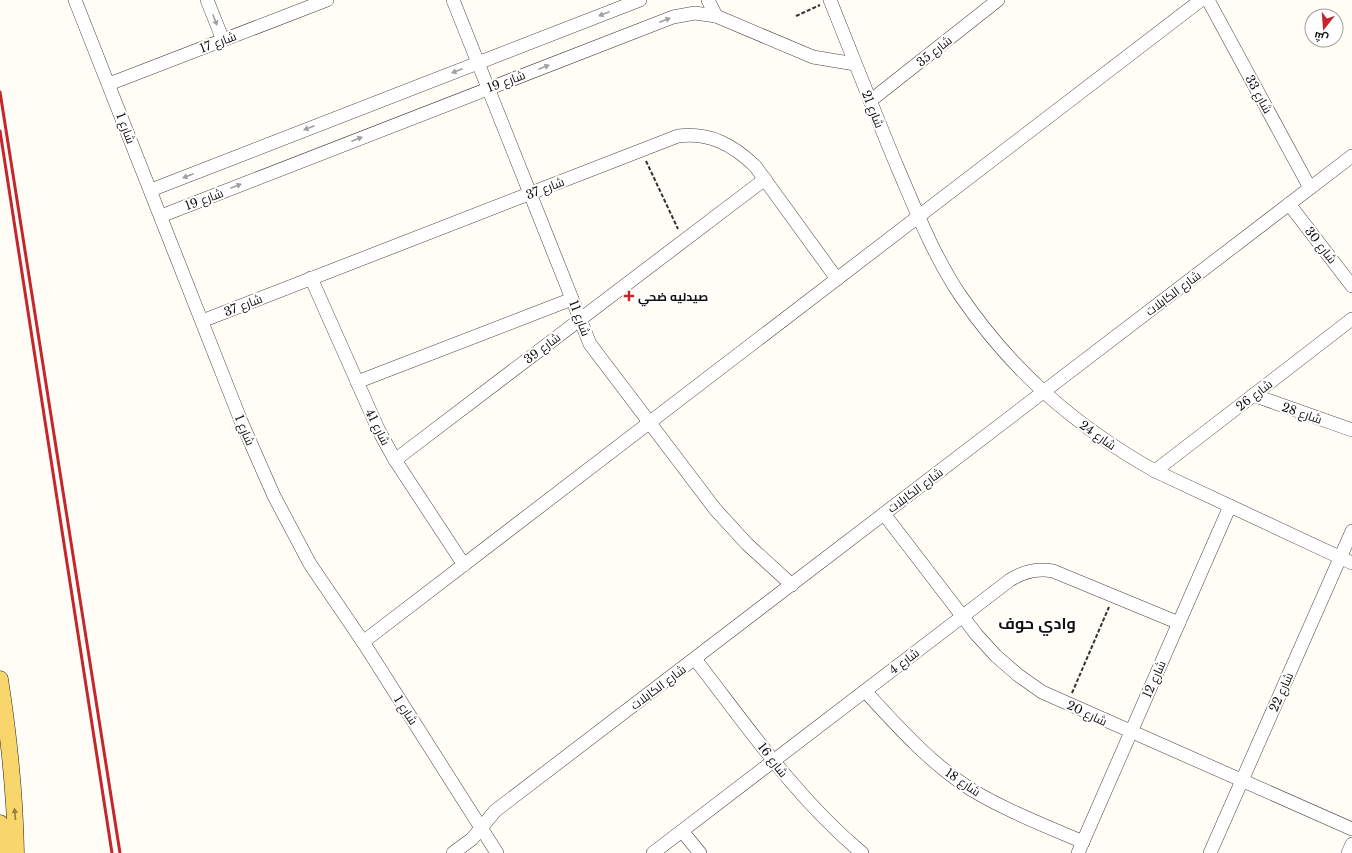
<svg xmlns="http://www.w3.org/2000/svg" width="1352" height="853" viewBox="0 0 1352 853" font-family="'Libre Baskerville',Cairo,serif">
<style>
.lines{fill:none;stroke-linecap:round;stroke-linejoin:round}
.minor-casing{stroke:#444;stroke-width:14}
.major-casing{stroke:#222;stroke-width:17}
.path{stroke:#333;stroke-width:2;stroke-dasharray:4 2;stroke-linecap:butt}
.minor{stroke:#fff;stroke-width:13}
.major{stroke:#f9d66b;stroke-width:16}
.rail{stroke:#c4262e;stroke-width:3}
.oneway{fill:#a0a0a0}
.oneway2{fill:#917d42}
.poi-dot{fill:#c4262e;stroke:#fff;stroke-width:1.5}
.labels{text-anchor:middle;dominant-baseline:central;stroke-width:4;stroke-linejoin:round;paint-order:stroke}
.street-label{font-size:12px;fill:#111;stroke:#fff}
.poi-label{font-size:12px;font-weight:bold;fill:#111;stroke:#fff;text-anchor:start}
.district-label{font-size:16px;font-weight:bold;fill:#111;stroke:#fff}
</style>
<rect width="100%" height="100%" fill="#fffdf5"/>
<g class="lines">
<defs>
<g id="minor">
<polyline points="75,0 241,421 274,496 310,564 363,642 497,853"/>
<polyline points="207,0 223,40"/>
<polyline points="453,0 590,344 715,509 747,544 792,585"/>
<polyline points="708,0 716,16"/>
<path d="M830,0C853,57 875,114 899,171C917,213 934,256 960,295C1012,371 1075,426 1155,471L1352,563"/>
<polyline points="1208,0 1310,188"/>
<polyline points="109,84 327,0"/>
<polyline points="870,101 998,0"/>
<polyline points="151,190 640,0"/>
<polyline points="1289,204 1352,286"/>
<polyline points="161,216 673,17 695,13 716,16 813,57 855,64"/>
<polyline points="311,278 379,431 395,460 464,565"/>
<path d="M202,321L678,136C710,132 733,145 755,166L837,279"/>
<polyline points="357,382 572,299"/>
<polyline points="1253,395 1352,430"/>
<polyline points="395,460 765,179"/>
<polyline points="1155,471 1352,319"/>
<polyline points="884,514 976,634 996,656 1018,675 1042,692 1352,829"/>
<polyline points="363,642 1201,0"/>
<path d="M695,659C747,726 796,798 862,853"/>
<path d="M865,691C898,727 931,764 972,790C1007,811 1046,826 1083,842"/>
<polyline points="682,831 700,853"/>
<polyline points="453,853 472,839 495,811 1352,156"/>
<path d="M653,853L1010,580C1024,571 1037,568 1053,571L1179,623"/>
<polyline points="1078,853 1230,506"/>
<polyline points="1210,853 1352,531"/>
<polyline points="1348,853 1352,844"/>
</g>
<g id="major">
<path d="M0,679C9,737 15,795 16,853"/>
<polyline points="0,823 1,853"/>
</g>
</defs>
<use href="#minor" class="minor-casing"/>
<use href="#major" class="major-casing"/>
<g class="path">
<polyline points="796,16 820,5"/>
<polyline points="646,161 678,229"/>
<polyline points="1072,693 1109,607"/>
</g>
<use href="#minor" class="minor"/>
<use href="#major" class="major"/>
<g class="rail">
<polyline points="0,92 120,853"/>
<polyline points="0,131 112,853"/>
</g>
</g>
<defs><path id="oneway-solid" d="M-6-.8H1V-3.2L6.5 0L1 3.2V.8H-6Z"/></defs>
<g class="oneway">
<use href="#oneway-solid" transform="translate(604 14) rotate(159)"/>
<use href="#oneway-solid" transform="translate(215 20) rotate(69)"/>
<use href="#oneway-solid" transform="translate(665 20) rotate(-21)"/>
<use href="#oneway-solid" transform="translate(544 67) rotate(-21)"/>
<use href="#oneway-solid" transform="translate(457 71) rotate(159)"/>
<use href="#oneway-solid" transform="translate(309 128) rotate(159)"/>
<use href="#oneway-solid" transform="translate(357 139) rotate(-21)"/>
<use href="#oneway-solid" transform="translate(188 176) rotate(159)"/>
<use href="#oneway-solid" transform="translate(236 186) rotate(-21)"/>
</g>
<use class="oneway2" href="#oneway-solid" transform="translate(15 814) rotate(-95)"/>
<path class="poi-dot" d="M627 290h4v4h4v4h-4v4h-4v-4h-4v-4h4z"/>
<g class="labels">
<g class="street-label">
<text transform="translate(218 42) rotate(-21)">شارع 17</text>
<text transform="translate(934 51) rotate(-38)">شارع 35</text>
<text transform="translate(506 81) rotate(-21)">شارع 19</text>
<text transform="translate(1259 94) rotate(61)">شارع 33</text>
<text transform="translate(873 109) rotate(68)">شارع 21</text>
<text transform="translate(126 128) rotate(69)">شارع 1</text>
<text transform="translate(545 188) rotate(-21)">شارع 37</text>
<text transform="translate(204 199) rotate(-21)">شارع 19</text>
<text transform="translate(1321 245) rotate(52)">شارع 30</text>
<text transform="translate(1173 293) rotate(-37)">شارع الكابلات</text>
<text transform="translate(243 305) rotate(-21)">شارع 37</text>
<text transform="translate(580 318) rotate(69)">شارع 11</text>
<text transform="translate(542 348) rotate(-37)">شارع 39</text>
<text transform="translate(1254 395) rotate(-38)">شارع 26</text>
<text transform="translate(1302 413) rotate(19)">شارع 28</text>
<text transform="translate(378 427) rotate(63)">شارع 41</text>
<text transform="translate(245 430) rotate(67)">شارع 1</text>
<text transform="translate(1098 435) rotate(35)">شارع 24</text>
<text transform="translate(915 490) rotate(-37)">شارع الكابلات</text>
<text transform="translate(904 661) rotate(-37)">شارع 4</text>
<text transform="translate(1154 679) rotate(-66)">شارع 12</text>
<text transform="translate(658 687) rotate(-37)">شارع الكابلات</text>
<text transform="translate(1281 692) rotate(-66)">شارع 22</text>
<text transform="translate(406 710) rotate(57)">شارع 1</text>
<text transform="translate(1087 713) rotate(25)">شارع 20</text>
<text transform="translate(773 760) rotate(52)">شارع 16</text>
<text transform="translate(963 782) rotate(34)">شارع 18</text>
</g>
<g class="poi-label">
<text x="638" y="296">صيدليه ضحي</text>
</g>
<g class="district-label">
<text x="1037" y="623">وادي حوف</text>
</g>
</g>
<g transform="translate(1324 28) rotate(197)"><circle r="19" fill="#ffffff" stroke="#a0a0a0"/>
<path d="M0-3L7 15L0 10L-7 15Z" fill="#c4262e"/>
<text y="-6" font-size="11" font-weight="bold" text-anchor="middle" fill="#111111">ش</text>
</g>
</svg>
